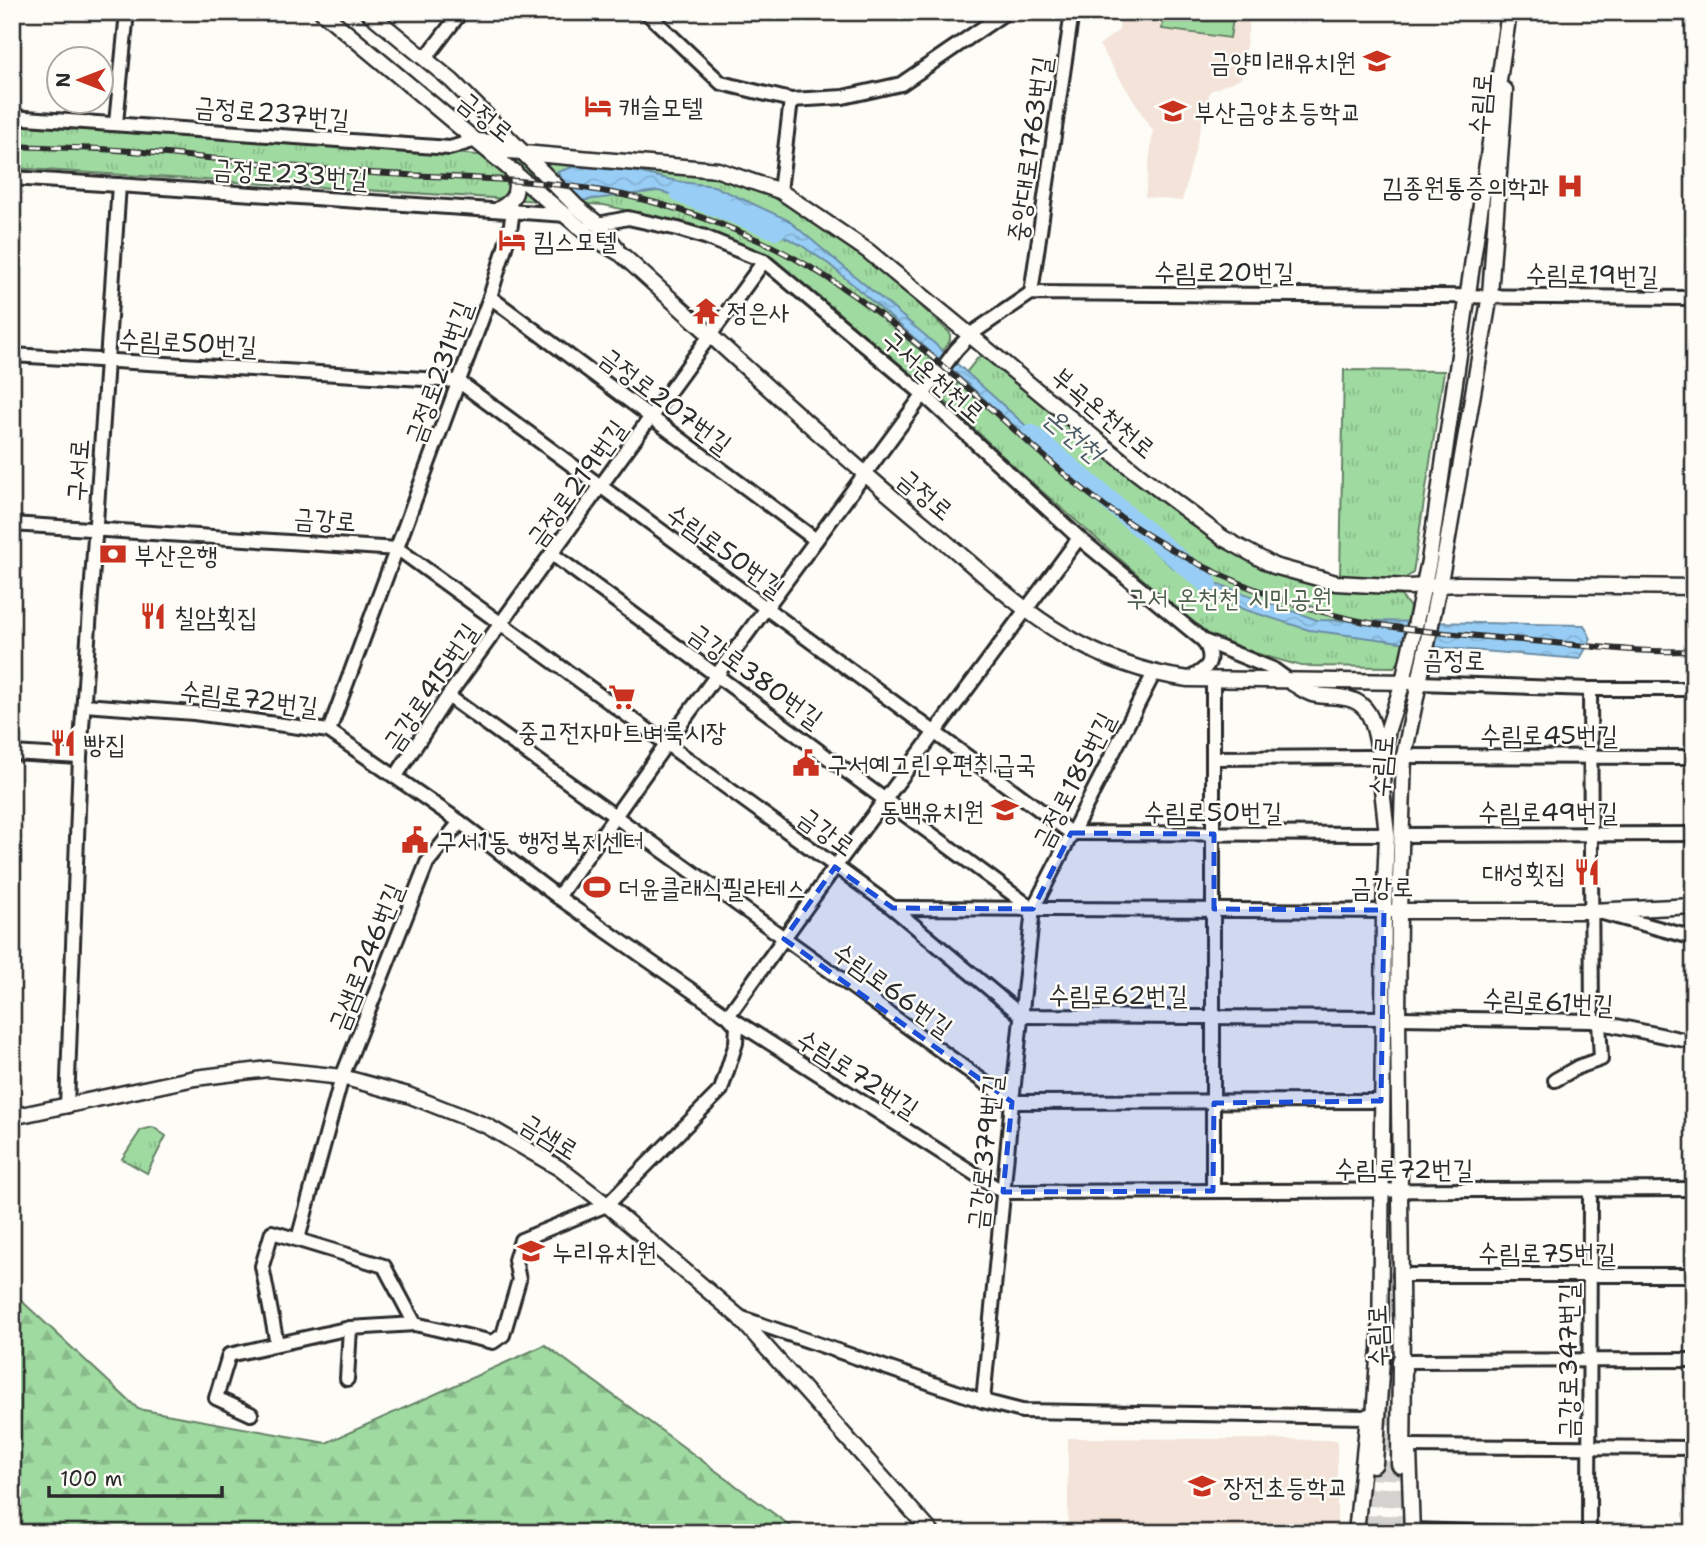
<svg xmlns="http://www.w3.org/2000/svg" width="1706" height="1545" viewBox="0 0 1706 1545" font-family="'Shantell Sans','Poor Story',sans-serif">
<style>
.built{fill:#f3e3d8}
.grass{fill:url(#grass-tufts);stroke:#658266;stroke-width:2}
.forest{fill:url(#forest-firs);stroke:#658266;stroke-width:2}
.pitch{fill:#9fdaa0;stroke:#658266;stroke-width:2}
.water{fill:url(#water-waves);stroke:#6c8da5;stroke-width:2}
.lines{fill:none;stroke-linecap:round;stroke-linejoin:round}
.river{stroke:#98cef6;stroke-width:21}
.highway-tunnel{stroke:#d3d2ce;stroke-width:18;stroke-dasharray:18 9;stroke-linecap:butt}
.minor-casing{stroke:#2b2b2b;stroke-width:18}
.major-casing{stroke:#2b2b2b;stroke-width:19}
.highway-casing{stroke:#2b2b2b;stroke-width:23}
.minor{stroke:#fdfcf7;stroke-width:12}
.major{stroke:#fdfcf7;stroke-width:14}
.highway{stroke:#fdfcf7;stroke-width:18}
.rail-casing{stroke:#2b2b2b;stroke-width:6}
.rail{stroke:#fdfcf7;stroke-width:3.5;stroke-dasharray:10;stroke-linecap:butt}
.marked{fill:#1d4ed8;fill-opacity:0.2;stroke:#1d4ed8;stroke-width:5;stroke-dasharray:14 9;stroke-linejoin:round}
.labels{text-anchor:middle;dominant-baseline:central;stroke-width:5;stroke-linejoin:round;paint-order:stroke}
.poi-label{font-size:26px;fill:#2b2b2b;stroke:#fdfcf7;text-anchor:start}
.street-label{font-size:26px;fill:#2b2b2b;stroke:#fdfcf7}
.park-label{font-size:26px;fill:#4e604e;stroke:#fdfcf7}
.water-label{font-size:28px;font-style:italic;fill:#4c5c68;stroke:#fdfcf7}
</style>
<defs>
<pattern id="grass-tufts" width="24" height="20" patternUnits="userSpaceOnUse" patternTransform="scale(1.75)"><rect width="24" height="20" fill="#9fdaa0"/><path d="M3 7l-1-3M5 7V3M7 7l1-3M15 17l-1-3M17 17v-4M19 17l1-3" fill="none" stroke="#89bb8a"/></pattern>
<pattern id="forest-firs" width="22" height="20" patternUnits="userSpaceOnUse" patternTransform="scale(1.75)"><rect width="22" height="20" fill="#9fdaa0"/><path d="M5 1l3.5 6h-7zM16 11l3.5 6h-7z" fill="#89bb8a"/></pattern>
<pattern id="water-waves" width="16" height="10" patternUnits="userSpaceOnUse" patternTransform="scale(1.75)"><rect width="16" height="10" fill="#98cef6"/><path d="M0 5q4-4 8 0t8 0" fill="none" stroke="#83b1d3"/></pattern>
</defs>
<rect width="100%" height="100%" fill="#fdfcf7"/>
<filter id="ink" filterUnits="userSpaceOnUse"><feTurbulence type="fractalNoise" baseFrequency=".0143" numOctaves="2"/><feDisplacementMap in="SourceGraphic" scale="14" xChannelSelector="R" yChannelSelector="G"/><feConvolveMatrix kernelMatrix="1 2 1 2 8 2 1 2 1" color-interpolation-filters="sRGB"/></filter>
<g filter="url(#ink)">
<g class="built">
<polygon points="1121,12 1251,12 1241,78 1210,91 1182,201 1145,197 1153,131 1099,45 1119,30"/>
<polygon points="1068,1438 1337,1440 1337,1533 1068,1533"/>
</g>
<g class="grass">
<polygon points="12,125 280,140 612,165 722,177 775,193 798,212 840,238 921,306 950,333 950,341 924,377 915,381 747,250 664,219 604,205 12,168"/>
<polygon points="981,354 1066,425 1229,549 1273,573 1335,587 1401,596 1410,607 1401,660 1394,667 1301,666 1255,653 1206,634 1013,466 944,400"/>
<polygon points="1344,370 1444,371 1413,573 1401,581 1340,575"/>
<polygon points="153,1127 166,1136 147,1173 122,1159 141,1130"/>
</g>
<polygon class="forest" points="12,1292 138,1409 326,1443 545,1345 800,1533 12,1533"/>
<polygon class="pitch" points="1164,12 1234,12 1230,38 1162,29"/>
<polygon class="water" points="576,166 629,170 681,182 714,186 788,220 926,336 1024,424 1118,519 1202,578 1317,620 1584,625 1591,639 1580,659 1446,648 1309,630 1243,609 1172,567 962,379 830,265 801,245 728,208 658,191 579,201 557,172"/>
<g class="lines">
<g class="river">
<polyline points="681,193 776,229"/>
<polyline points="1031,435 1207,583"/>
</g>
<g class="highway-tunnel">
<polyline points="1414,681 1424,612"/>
<polyline points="1368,1533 1373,1463"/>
<polyline points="1384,1533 1391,1395 1394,1244"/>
<polyline points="1400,1533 1401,1464"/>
</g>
<defs>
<g id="minor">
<polyline points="646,12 721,83 791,100 843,97 901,84 1006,12"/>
<polyline points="425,59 461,12"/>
<polyline points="12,117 450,148 476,140 493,141 507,152 523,153"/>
<polyline points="116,123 127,12"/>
<polyline points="12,178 567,215"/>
<polyline points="780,191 791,100"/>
<polyline points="591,222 598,224 628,218 678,229 705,237 764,261 924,395 1079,538 1204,641 1273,669 1291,682"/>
<polyline points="1031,293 1072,12"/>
<polyline points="490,297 816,540"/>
<polyline points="12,355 458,381 1071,833 1387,834"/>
<polyline points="12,524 398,549 893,908 1022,1016 1383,1018"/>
<polyline points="552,554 1033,909"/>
<path d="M1188,679C1208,669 1216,662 1204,641"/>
<polyline points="1213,681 1213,1191"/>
<polyline points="1420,683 1590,689 1694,689"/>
<polyline points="1590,689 1592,1021"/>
<polyline points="448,696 1012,1102 1381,1101"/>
<polyline points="84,705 194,713 329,731 460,822 558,897 728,1016 1003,1192 1694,1189"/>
<polyline points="329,731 490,297 510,231 513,210"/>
<polyline points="12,753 80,757"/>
<polyline points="1404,756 1694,757"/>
<polyline points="1214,758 1368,757 1383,760"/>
<polyline points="396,776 448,696 764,261"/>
<polyline points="1403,835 1694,834"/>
<polyline points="558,897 666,744 956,350 971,334 1031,293 1694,298"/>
<polyline points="893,908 1393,911"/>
<polyline points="1599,912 1694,938"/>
<polyline points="1398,1018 1592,1021 1694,1042"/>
<polyline points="1555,1080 1578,1067 1601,1059 1599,1022"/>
<polyline points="67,1106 80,757 119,185"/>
<polyline points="298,1239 342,1077 427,863 460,822"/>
<polyline points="1400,1275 1694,1275"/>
<polyline points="739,1317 983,1401 1022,1411 1368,1417 1375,1423"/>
<polyline points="415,1324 493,1342 503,1335 519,1280 515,1260 521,1240 607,1205 721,1090 736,1043 737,1026 728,1016 835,867 1079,538"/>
<polyline points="1402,1361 1694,1360"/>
<polyline points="347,1379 350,1328"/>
<polyline points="983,1401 1012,1102 1033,909 1154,673"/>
<polyline points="251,1414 216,1398 229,1355 350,1328 415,1324 384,1266 272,1232 262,1266 277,1344"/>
<polyline points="1408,1446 1694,1448"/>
<polyline points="1412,1530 1512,1533"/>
<polyline points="1589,1533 1590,1190"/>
</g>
<g id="major">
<path d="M322,12L590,236L621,254C723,346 824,441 930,529C974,565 1015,606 1064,635C1101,657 1145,673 1188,679L1412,682"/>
<polyline points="368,12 452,81 577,207 598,224 616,247"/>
<polyline points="523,153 718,170 780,191 868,251 1137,473 1223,538 1274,566 1336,583 1409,587 1458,584 1694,587"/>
<path d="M499,209C517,200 518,189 514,171"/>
<path d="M1292,683C1298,686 1305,692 1312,694C1331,699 1356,692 1368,713C1376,726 1376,742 1381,756"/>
<polyline points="1399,911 1592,911 1694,906"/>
<polyline points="12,1117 195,1078 268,1069 342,1077 408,1095 487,1126 559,1168 607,1205 739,1317 932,1533"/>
<polyline points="1378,1368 1380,1358 1384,910 1387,834 1382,789 1383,760 1388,729 1403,682 1429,561 1509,12"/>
<polyline points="1402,1370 1398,1018 1399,911 1404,756 1444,561 1490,295 1505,90"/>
<polyline points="1409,1450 1412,1533"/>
<polyline points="1356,1533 1368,1416"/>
</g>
<g id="highway">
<polyline points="1373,1463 1380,1358"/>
<polyline points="1401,1464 1402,1361"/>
</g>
</defs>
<use href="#minor" class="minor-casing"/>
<use href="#major" class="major-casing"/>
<use href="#highway" class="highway-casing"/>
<use href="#minor" class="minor"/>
<use href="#major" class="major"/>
<use href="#highway" class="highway"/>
<defs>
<path id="rail" d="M12,146C52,148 91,147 131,151C206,157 281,166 357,172C438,178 522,177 602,191C655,200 709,218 758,240C878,294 969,393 1068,477C1161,555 1273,609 1394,627C1436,633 1479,636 1521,640C1579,645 1636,653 1694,651"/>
</defs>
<use href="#rail" class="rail-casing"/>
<use href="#rail" class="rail"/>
</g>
</g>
<path class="marked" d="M1071,833L1214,834V909L1384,910L1381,1101L1214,1103L1213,1191L1003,1192L1012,1102L784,939L835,867L893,908L1033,909Z"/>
<defs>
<symbol id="school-bare" viewBox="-9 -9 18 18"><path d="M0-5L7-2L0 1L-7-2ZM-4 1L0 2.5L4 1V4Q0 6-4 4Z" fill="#c8321e" stroke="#fdfcf7" stroke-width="2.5" paint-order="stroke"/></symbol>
<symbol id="hotel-bare" viewBox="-9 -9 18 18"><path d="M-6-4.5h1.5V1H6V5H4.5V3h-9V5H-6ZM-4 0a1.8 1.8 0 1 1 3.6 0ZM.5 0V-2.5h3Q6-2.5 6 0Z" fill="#c8321e" stroke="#fdfcf7" stroke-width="2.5" paint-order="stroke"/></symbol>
<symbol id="hospital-bare" viewBox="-9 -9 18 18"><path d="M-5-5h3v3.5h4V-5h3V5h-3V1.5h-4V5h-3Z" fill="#c8321e" stroke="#fdfcf7" stroke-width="2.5" paint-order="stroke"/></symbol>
<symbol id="temple-bare" viewBox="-9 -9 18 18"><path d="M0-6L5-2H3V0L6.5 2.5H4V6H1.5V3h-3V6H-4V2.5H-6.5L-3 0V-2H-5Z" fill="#c8321e" stroke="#fdfcf7" stroke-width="2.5" paint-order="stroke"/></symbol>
<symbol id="bank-bare" viewBox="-9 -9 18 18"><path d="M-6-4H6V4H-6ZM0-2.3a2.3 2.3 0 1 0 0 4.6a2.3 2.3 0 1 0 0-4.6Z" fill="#c8321e" stroke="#fdfcf7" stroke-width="2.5" paint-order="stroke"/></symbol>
<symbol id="restaurant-bare" viewBox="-9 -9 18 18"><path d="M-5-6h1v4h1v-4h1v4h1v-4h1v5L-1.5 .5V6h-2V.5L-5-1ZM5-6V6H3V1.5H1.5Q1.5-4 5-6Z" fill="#c8321e" stroke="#fdfcf7" stroke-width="2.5" paint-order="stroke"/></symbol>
<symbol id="supermarket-bare" viewBox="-9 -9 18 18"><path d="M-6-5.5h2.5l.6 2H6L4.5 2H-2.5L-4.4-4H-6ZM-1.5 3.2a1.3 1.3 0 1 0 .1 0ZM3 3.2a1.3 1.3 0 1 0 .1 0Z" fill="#c8321e" stroke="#fdfcf7" stroke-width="2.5" paint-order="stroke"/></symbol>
<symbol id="civic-bare" viewBox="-9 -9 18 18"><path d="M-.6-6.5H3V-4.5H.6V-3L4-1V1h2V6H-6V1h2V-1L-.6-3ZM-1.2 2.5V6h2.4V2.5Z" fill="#c8321e" stroke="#fdfcf7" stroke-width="2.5" paint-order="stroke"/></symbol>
<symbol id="stadium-bare" viewBox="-9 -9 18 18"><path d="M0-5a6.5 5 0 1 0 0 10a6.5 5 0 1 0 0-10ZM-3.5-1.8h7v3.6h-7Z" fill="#c8321e" stroke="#fdfcf7" stroke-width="2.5" paint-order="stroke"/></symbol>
</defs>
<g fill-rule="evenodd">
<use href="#school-bare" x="1358" y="42" width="38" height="38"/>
<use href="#hotel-bare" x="579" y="87" width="38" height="38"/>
<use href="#school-bare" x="1154" y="92" width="38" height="38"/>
<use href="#hospital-bare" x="1551" y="167" width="38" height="38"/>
<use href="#hotel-bare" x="493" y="221" width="38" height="38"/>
<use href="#temple-bare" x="687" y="292" width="38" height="38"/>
<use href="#bank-bare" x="94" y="535" width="38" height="38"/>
<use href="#restaurant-bare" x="134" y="597" width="38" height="38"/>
<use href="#supermarket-bare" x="603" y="678" width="38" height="38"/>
<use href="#restaurant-bare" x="44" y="724" width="38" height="38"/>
<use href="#civic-bare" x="787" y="744" width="38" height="38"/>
<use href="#school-bare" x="986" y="791" width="38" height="38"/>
<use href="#civic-bare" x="396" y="821" width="38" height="38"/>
<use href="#restaurant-bare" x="1568" y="853" width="38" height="38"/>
<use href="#stadium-bare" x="578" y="868" width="38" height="38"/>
<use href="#school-bare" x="512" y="1232" width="38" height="38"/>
<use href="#school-bare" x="1183" y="1467" width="38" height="38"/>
</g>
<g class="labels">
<g class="poi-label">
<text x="1356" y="61" text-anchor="end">금양미래유치원</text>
<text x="619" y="106">캐슬모텔</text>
<text x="1194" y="111">부산금양초등학교</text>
<text x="1549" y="186" text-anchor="end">김종원통증의학과</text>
<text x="533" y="240">킴스모텔</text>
<text x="727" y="311">정은사</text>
<text x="134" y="554">부산은행</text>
<text x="174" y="616">칠암횟집</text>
<text x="622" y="731" text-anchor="middle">중고전자마트벼룩시장</text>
<text x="84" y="743">빵집</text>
<text x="827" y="763">구서예그린우편취급국</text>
<text x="984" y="810" text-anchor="end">동백유치원</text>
<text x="436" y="840">구서1동 행정복지센터</text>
<text x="1566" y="872" text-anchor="end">대성횟집</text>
<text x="618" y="887">더윤클래식필라테스</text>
<text x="552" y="1251">누리유치원</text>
<text x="1223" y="1486">장전초등학교</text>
</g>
<g class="street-label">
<text transform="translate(1480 104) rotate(-86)">수림로</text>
<text transform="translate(272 112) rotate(5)">금정로237번길</text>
<text transform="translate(486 116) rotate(39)">금정로</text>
<text transform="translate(1029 149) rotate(-82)">중앙대로1763번길</text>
<text transform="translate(290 173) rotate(4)">금정로233번길</text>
<text x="1224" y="271">수림로20번길</text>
<text transform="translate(1592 274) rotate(1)">수림로19번길</text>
<text transform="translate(188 342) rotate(3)">수림로50번길</text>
<text transform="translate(438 372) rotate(-70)">금정로231번길</text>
<text transform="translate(934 376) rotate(41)">구서온천천로</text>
<text transform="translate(666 400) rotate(37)">금정로207번길</text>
<text transform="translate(1104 412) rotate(40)">부곡온천천로</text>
<text transform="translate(77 470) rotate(-86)">구서로</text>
<text transform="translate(576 483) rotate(-54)">금정로219번길</text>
<text transform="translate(926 494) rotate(40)">금정로</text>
<text transform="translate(325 519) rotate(4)">금강로</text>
<text transform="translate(726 550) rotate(36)">수림로50번길</text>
<text transform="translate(1454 659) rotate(2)">금정로</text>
<text transform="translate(756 675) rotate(36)">금강로380번길</text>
<text transform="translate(430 687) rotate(-56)">금강로415번길</text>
<text transform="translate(249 698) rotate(7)">수림로72번길</text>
<text x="1549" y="734">수림로45번길</text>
<text transform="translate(1381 766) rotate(-85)">수림로</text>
<text transform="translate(1073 780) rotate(-63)">금정로185번길</text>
<text x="1213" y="811">수림로50번길</text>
<text x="1548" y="811">수림로49번길</text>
<text transform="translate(827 831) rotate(36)">금강로</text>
<text x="1382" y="886">금강로</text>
<text transform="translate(365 957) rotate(-68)">금샘로246번길</text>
<text transform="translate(893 989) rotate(36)">수림로66번길</text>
<text x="1118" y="994">수림로62번길</text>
<text transform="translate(1548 1001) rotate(3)">수림로61번길</text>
<text transform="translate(858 1073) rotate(33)">수림로72번길</text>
<text transform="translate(550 1136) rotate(32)">금샘로</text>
<text transform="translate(984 1152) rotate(-84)">금강로379번길</text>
<text x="1404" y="1168">수림로72번길</text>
<text x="1547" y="1252">수림로75번길</text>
<text transform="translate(1377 1336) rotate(-92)">수림로</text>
<text transform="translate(1567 1361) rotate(-90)">금강로347번길</text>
</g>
<g class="park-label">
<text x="1229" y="597">구서 온천천 시민공원</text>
</g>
<g class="water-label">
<text transform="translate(1074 434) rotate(40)">온천천</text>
</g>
</g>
<rect width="1706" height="1545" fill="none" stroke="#fdfcf7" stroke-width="42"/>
<rect x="21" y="21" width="1664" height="1503" fill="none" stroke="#2b2b2b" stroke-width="2.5" filter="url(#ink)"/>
<g transform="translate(80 80) rotate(270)"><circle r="33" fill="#fdfcf7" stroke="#a9a8a5" stroke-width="2"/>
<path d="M0-5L12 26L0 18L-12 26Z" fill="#c8321e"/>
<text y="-10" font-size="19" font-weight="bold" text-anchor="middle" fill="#2b2b2b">N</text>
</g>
<path d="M49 1486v10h173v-10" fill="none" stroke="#2b2b2b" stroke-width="3.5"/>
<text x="60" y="1486" font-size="21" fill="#2b2b2b" stroke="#fdfcf7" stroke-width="5" paint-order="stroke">100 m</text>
</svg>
